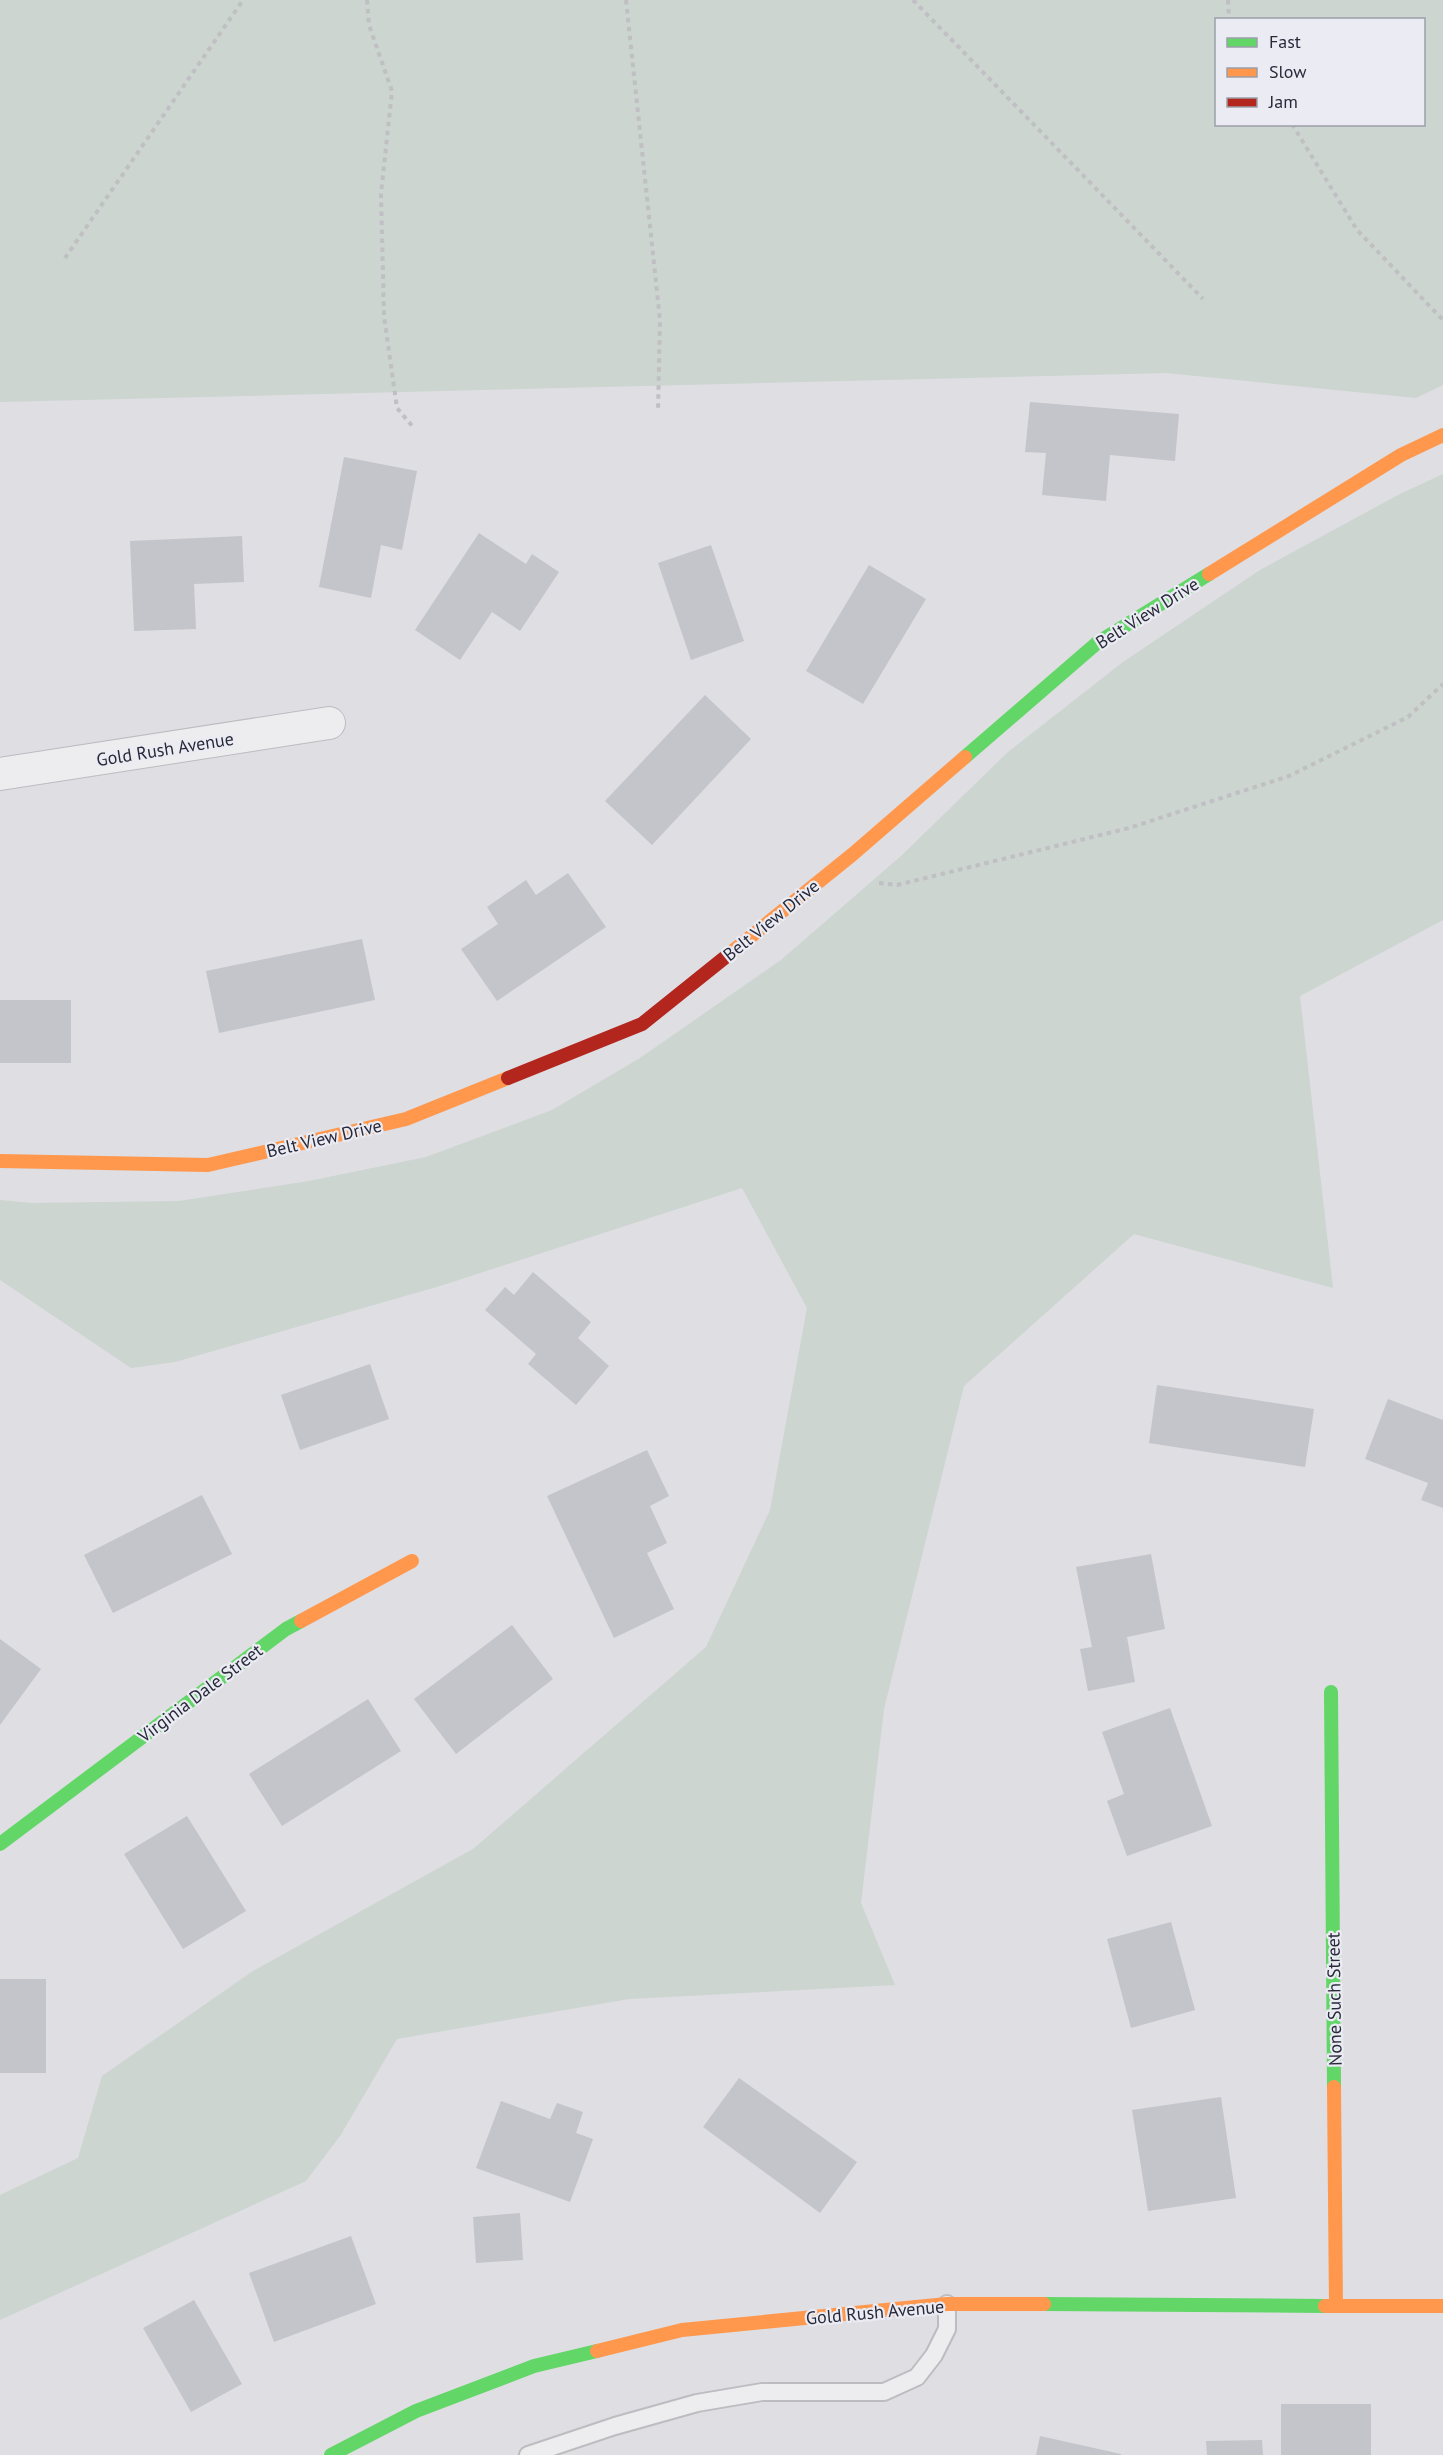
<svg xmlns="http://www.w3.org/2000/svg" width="1443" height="2455" viewBox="0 0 1443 2455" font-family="'PT Sans',sans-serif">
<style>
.green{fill:#ccd5cf;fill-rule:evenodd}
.building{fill:#c4c5ca}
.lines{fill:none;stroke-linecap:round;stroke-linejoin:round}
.lane-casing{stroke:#bcbcc1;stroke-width:20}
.street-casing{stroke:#bcbcc1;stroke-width:34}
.path{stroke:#bfbfc4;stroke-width:4;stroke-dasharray:4.5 4.5;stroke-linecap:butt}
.lane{stroke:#ededef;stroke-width:16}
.street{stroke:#ededef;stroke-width:32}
.fast{stroke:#63d668;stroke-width:14}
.slow{stroke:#ff974d;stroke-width:14}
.jam{stroke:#b3261e;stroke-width:14}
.labels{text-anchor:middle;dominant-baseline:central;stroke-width:4.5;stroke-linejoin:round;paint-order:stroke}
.street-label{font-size:18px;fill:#282939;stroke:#ebecf3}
</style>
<rect width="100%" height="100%" fill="#dedee3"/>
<g class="green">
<path d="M0,0H1443V385L1416,398L1166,373L0,402ZM1216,20H1424V124H1216Z"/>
<polygon points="1443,474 1443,920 1300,996 1333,1288 1134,1234 964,1386 884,1709 861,1903 895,1985 629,1999 397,2039 340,2136 306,2181 0,2320 0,2195 78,2158 102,2076 253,1971 473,1849 706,1647 770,1510 807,1308 742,1188 440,1286 175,1362 131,1368 0,1280 0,1200 32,1203 179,1201 309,1181 426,1157 552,1110 640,1058 781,960 901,856 1008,752 1123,662 1260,570 1398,495"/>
</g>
<g class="building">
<polygon points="1030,402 1179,414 1175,461 1110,455 1106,501 1042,495 1046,453 1025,452"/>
<polygon points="344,457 417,471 402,550 381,545 371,598 319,587"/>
<polygon points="479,533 526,564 532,554 559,572 520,631 492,612 460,660 415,630"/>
<polygon points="242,536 244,582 194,584 196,629 134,631 130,541"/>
<polygon points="711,545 744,641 691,660 658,563"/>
<polygon points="869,565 926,599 863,704 806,671"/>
<polygon points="705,695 751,739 652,845 605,801"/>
<polygon points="568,873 606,927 497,1001 461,949 498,924 487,907 526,880 536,895"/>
<polygon points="362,939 375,1000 219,1033 206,971"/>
<rect x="0" y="1000" width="71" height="63"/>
<polygon points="533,1272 591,1322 578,1338 609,1366 576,1405 528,1364 536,1354 485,1310 505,1287 514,1295"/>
<polygon points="370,1364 389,1419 300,1450 281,1395"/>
<polygon points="1157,1385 1314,1409 1305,1467 1149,1443"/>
<polygon points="1388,1399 1443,1420 1443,1508 1421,1500 1428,1483 1365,1459"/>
<polygon points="647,1450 669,1496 650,1506 667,1543 647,1553 674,1609 614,1638 547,1496"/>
<polygon points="202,1495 232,1554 113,1613 84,1555"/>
<polygon points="1151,1554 1165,1629 1127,1637 1135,1682 1088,1691 1080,1649 1092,1647 1076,1567"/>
<polygon points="512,1625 553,1679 456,1754 414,1699"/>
<polygon points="0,1639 41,1669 0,1725"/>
<polygon points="368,1699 401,1751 282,1826 249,1774"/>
<polygon points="1170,1708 1212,1826 1127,1856 1107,1801 1124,1794 1102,1732"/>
<polygon points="187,1816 246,1911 183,1949 124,1854"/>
<polygon points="1171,1922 1195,2010 1131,2028 1107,1939"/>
<rect x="0" y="1979" width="46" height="94"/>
<polygon points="739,2078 857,2162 820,2213 703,2127"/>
<polygon points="1221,2097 1236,2198 1148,2211 1132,2110"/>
<polygon points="501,2101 550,2119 557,2103 583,2112 576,2133 593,2139 570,2202 476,2168"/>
<polygon points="520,2213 523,2260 476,2263 473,2217"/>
<polygon points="351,2236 376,2304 274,2342 249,2273"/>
<polygon points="194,2300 242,2384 191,2412 143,2328"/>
<rect x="1281" y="2404" width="90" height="51"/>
<polygon points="1040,2436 1121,2454 1121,2455 1036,2455"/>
<polygon points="1262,2440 1263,2455 1207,2455 1206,2441"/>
</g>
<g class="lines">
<defs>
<polyline id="lane" points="528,2455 615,2426 697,2403 762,2392 884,2392 917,2377 934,2355 947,2329 947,2304"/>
<polyline id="street" points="0,774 329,723"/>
</defs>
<use href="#lane" class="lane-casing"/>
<use href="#street" class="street-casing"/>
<g class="path">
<polyline points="367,0 369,25 392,91 381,194 384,316 397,408 413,427"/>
<polyline points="626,0 660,320 658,411"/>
<polyline points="913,0 1203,299"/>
<polyline points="1228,0 1229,20"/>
<polyline points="1292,124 1357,230 1443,320"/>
<polyline points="65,258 243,0"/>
<polyline points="879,883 897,885 1129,828 1289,776 1408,717 1443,684"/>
</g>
<use href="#lane" class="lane"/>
<use href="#street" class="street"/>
<g class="fast">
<polyline points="965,757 1097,643 1209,574"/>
<polyline points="1331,1692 1334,2087"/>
<polyline points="0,1844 286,1629 301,1621"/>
<polyline points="1044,2304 1325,2306"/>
<polyline points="331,2455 416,2411 534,2366 597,2351"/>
</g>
<g class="slow">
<polyline points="1209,574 1401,455 1443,435"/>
<polyline points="728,955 853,854 965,757"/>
<polyline points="0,1161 208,1165 406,1119 508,1078"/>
<polyline points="301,1621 412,1561"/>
<polyline points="1334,2087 1336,2306"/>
<polyline points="1325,2306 1443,2306"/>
<polyline points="597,2351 682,2330 947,2304 1044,2304"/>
</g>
<polyline class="jam" points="508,1078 642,1024 728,955"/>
</g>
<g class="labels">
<g class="street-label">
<text transform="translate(1147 613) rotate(-32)">Belt View Drive</text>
<text transform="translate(165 749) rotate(-9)">Gold Rush Avenue</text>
<text transform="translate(771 920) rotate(-39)">Belt View Drive</text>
<text transform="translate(324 1138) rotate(-13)">Belt View Drive</text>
<text transform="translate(200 1693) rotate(-37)">Virginia Dale Street</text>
<text transform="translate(1334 1999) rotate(-91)">None Such Street</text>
<text transform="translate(875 2312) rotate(-5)">Gold Rush Avenue</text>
</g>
</g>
<rect x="1215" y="18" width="210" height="108" fill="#ebecf3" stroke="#9d9ea9" stroke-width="1.5"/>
<rect x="1227" y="38" width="30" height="9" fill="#63d668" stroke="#9d9ea9" stroke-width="1.5"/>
<text x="1269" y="48" font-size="18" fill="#282939">Fast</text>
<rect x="1227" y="68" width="30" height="9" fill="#ff974d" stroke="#9d9ea9" stroke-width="1.5"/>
<text x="1269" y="78" font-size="18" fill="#282939">Slow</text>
<rect x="1227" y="98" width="30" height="9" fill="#b3261e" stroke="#9d9ea9" stroke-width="1.5"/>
<text x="1269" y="108" font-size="18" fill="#282939">Jam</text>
</svg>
